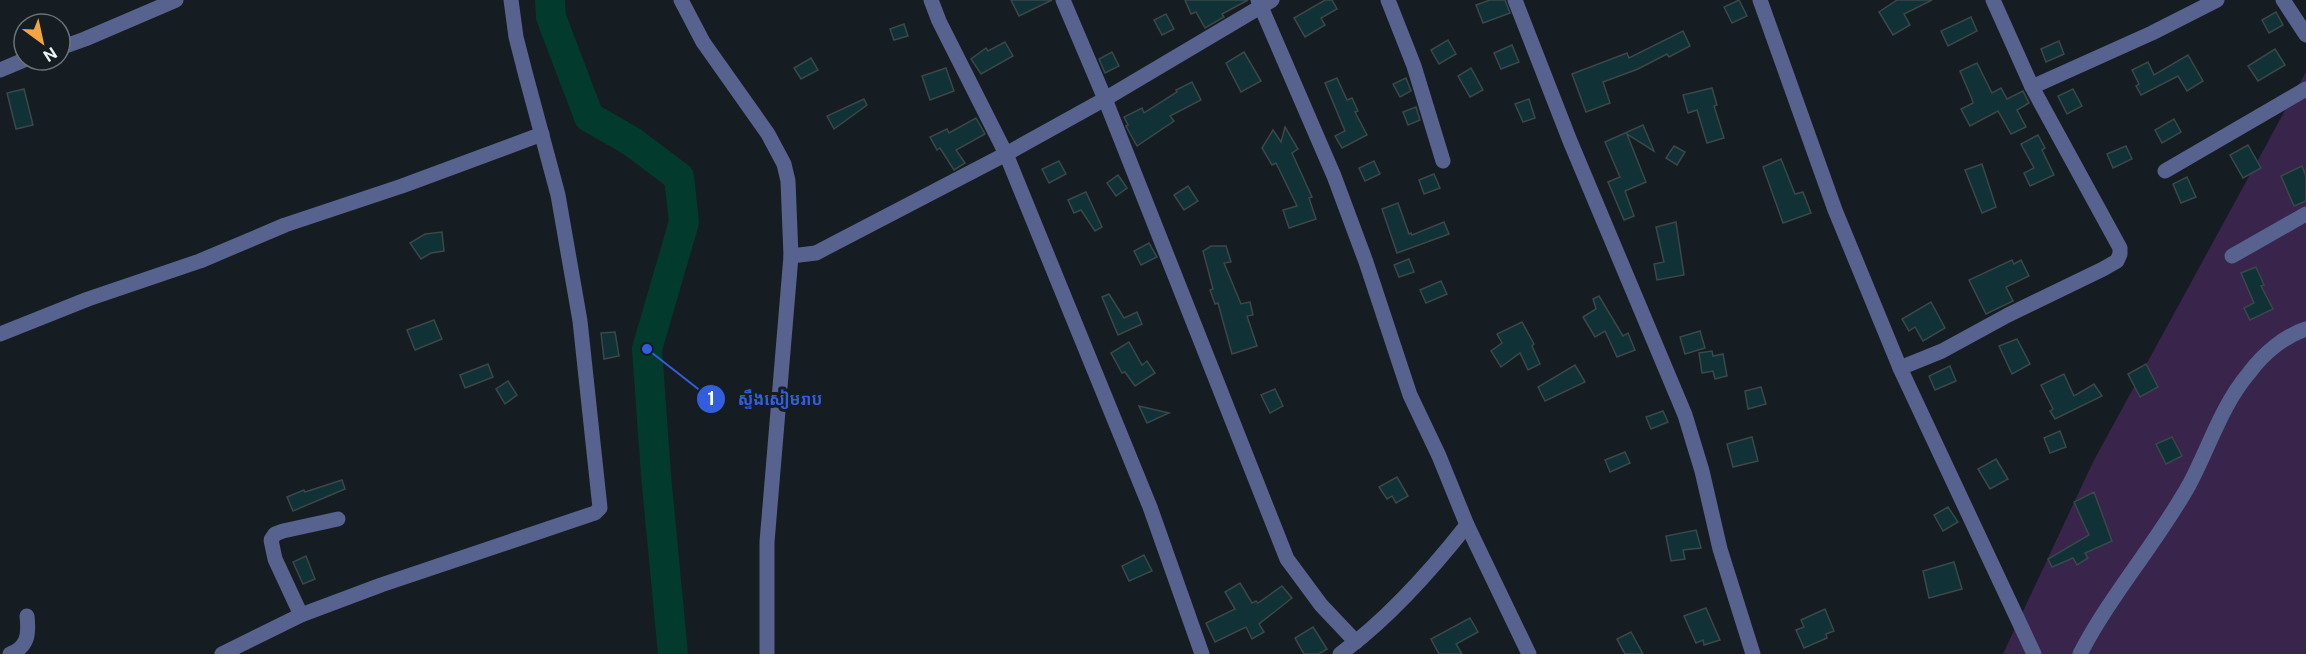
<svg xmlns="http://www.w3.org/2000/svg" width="2306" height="654" viewBox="0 0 2306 654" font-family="'Public Sans','Noto Sans Khmer',sans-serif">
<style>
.green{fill:#39244c}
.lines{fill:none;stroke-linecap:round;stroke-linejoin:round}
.river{stroke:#023a2d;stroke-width:30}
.building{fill:#103236;stroke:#3b4748;stroke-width:1.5}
.minor{stroke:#58628f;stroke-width:15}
.leader{fill:none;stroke:#325edb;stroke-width:2}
.callout-dot{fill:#325edb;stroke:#151d22;stroke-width:2}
.mark-label{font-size:18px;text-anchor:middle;font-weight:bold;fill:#fff}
.callout-label{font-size:16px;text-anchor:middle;font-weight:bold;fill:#325edb;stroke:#151d22;stroke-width:6;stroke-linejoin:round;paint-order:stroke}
</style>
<rect width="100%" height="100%" fill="#151d22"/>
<polygon class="green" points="2306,72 2306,654 2003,654 2093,462"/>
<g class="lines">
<polyline class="river" points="550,0 551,17 589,117 631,141 679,177 684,222 647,349 656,475 673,654"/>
</g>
<g class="building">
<polygon points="1011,0 1052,0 1019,16"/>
<polygon points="1185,0 1248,0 1222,14 1224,17 1205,28 1196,12 1191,14"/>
<polygon points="1325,0 1332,0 1337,9 1321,18 1325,25 1305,37 1294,18"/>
<polygon points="1490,0 1505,0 1510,13 1483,23 1476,5"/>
<polygon points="1739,0 1747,16 1732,23 1724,7"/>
<polygon points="1897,0 1932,0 1904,14 1910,25 1893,35 1879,12"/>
<polygon points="2276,12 2283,25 2269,33 2262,20"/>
<polygon points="1166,14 1174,29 1162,35 1154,20"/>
<polygon points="1971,17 1977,31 1948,46 1941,31"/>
<polygon points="904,24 908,36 894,40 890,29"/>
<polygon points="1683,31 1690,46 1669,57 1667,54 1638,69 1603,82 1610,103 1586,112 1572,74 1627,53 1629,58"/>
<polygon points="1448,40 1456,54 1439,64 1431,50"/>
<polygon points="2059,41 2064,54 2046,62 2041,49"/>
<polygon points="1005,42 1013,56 981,74 971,59 986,48 988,51"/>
<polygon points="1512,45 1519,62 1501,69 1494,53"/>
<polygon points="2275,49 2285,65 2258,81 2248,66"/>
<polygon points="1112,52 1119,66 1105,73 1099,59"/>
<polygon points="1244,52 1261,81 1241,92 1226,63"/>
<polygon points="2188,55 2203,81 2187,91 2178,76 2141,95 2136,86 2139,84 2132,70 2148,62 2154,75"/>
<polygon points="811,58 818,70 801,79 794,68"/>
<polygon points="1977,63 1992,93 2001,88 2007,99 2023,91 2029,103 2017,110 2026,127 2011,134 1998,111 1970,126 1961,109 1973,103 1972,99 1960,71"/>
<polygon points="946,68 954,91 930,100 922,76"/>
<polygon points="1471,68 1483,90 1470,97 1458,76"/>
<polygon points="1337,78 1347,100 1352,98 1358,111 1355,112 1367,135 1342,148 1335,136 1345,131 1325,83"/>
<polygon points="1406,78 1411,91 1400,97 1393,84"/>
<polygon points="1192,82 1201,100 1170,116 1174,121 1137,146 1128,130 1126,126 1128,125 1124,117 1142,108 1144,113 1177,92 1176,90"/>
<polygon points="1712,88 1717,105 1714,106 1724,138 1707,143 1697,110 1688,113 1683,95"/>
<polygon points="24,89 33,125 16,129 7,93"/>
<polygon points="2073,89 2082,106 2067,114 2058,96"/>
<polygon points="864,99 867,105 834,129 827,116"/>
<polygon points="1529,99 1535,118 1523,122 1515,104"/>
<polygon points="1416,107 1420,120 1408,125 1403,112"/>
<polygon points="976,118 985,134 956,150 965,163 954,170 940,148 937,150 930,137 947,129 949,133"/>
<polygon points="2174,119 2181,132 2162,143 2155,130"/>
<polygon points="1643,125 1654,151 1627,134 1646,182 1625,191 1634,216 1624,220 1608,182 1620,177 1605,142"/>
<polygon points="1285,127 1298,149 1292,153 1312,197 1309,198 1316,219 1289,228 1283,210 1297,206 1276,163 1272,165 1262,148 1273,130 1281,142"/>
<polygon points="2038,135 2045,148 2042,150 2054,175 2030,186 2024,173 2034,168 2021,144"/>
<polygon points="2248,145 2261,168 2243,178 2230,155"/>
<polygon points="1674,146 1685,152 1677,165 1666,158"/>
<polygon points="2126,146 2132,159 2113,168 2107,154"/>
<polygon points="1781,159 1795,194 1803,192 1811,213 1783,223 1763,167"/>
<polygon points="1059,161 1066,174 1049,183 1042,169"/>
<polygon points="1374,161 1380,174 1365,181 1359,168"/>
<polygon points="1982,164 1996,207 1982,213 1965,170"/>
<polygon points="2302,166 2306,176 2306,201 2294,206 2281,176"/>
<polygon points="1434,174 1440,188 1424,194 1419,180"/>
<polygon points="1118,175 1127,188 1116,196 1107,183"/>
<polygon points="2187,177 2196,197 2181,203 2173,184"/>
<polygon points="1188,186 1198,201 1184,210 1174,195"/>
<polygon points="1086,192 1102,227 1095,231 1081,210 1074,213 1068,200"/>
<polygon points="1398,203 1409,234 1411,233 1412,235 1444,222 1449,234 1397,253 1382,209"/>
<polygon points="1676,222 1684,275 1657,280 1654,264 1664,262 1656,227"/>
<polygon points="442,232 444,251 431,253 421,259 410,243 425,234"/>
<polygon points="1149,243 1157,257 1141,265 1134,251"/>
<polygon points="1211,246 1226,246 1231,262 1224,263 1241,304 1250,302 1253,315 1247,316 1257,346 1232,354 1218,303 1215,304 1210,290 1213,289 1203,251"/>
<polygon points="1409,259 1414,272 1399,277 1394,265"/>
<polygon points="2012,260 2014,264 2021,260 2029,276 2006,287 2013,301 1986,314 1969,280"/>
<polygon points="2256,267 2264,285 2261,286 2273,309 2250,320 2244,308 2254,303 2241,273"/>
<polygon points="1441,281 1447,294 1426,303 1420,290"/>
<polygon points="1109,294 1124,318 1137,312 1142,324 1118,335 1102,297"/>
<polygon points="1599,296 1623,336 1628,333 1635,350 1617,357 1605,331 1595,337 1583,317 1596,309 1593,299"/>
<polygon points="1931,302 1945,328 1923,341 1915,327 1909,331 1902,319"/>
<polygon points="434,320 442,339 415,350 407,330"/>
<polygon points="1522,322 1534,344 1532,346 1540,364 1528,370 1520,353 1501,367 1491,351 1502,343 1497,334"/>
<polygon points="1700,331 1705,348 1685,354 1680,337"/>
<polygon points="615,332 619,356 604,359 601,333"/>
<polygon points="2017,339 2030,364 2012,374 1999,346"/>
<polygon points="1129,342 1142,365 1147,361 1155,373 1135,386 1125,372 1122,373 1111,353"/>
<polygon points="1712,351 1713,356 1723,354 1727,376 1715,379 1713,371 1702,373 1699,353"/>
<polygon points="488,364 493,377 465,388 460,375"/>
<polygon points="2146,364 2158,387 2140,397 2128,374"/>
<polygon points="1575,365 1585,382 1545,401 1538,387"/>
<polygon points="1950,366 1956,381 1935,390 1929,376"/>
<polygon points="2064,374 2074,396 2094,384 2102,396 2055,419 2050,411 2053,409 2041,385"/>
<polygon points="508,381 517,395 505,404 496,389"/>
<polygon points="1761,387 1766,404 1748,409 1745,391"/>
<polygon points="1275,389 1283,406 1270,413 1261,395"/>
<polygon points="1139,406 1169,413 1147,423"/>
<polygon points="1663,411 1668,422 1651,429 1646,417"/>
<polygon points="2060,431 2066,447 2050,453 2044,438"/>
<polygon points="1752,437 1758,461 1733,467 1727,444"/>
<polygon points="2172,437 2182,456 2166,464 2156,444"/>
<polygon points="1625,452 1630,463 1610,472 1605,460"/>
<polygon points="1996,459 2008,479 1990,489 1978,469"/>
<polygon points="1397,477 1408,496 1396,503 1392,496 1387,499 1379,487"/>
<polygon points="342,480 345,489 293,511 287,497 304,490 305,492"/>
<polygon points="2094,492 2112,541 2085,553 2088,558 2077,565 2073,558 2052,567 2048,559 2089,535 2074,502"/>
<polygon points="1948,507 1958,522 1943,531 1934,515"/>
<polygon points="1696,530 1701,548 1683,550 1685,559 1671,561 1666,536"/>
<polygon points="1144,555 1152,571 1129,581 1122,566"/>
<polygon points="306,556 315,579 303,584 293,562"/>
<polygon points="1954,562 1962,589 1929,598 1923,571"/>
<polygon points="1240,583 1252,603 1256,601 1258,603 1282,586 1292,598 1259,624 1264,632 1252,639 1246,627 1215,642 1206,623 1235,609 1225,592"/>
<polygon points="1706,608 1720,640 1704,645 1703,640 1696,643 1684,616"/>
<polygon points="1825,609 1834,631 1826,634 1827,638 1804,648 1796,630 1804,627 1801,620"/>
<polygon points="1470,618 1478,632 1456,644 1462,654 1439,654 1431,639"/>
<polygon points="1313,627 1327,649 1319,654 1304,654 1295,638"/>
<polygon points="1631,632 1643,654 1625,654 1617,639"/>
</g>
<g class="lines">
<g class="minor">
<polyline points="681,0 703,42 768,134 784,164 788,181 791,256 767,542 767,654"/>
<polyline points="931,0 939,21 1006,154 1150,507 1202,654"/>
<polyline points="1063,0 1105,99 1287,559 1321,605 1356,642"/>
<polyline points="1258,0 1334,176 1366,262 1410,395 1439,456 1467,525 1529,654"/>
<polyline points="1388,0 1414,66 1443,161"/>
<polyline points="1515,0 1570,141 1685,415 1702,471 1720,549 1753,654"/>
<polyline points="1760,0 1835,210 1900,368 2034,654"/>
<polyline points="2283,0 2306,35"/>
<polyline points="60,48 85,39 176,0"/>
<polyline points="0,70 24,60"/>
<polyline points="2032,87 2152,33 2217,0"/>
<polyline points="2165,171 2306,89"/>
<polyline points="791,256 816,253 1006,154 1105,99 1272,0"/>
<polyline points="2232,256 2306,214"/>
<polyline points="0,334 88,299 200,261 285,225 402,186 542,134"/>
<polyline points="1900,368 1942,351 2008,315 2103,269 2117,261 2120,254 2120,248 2032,87 1993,0"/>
<polyline points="301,615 275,559 271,540 275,534 283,531 338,519"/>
<path d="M10,654C28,647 29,634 27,616"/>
<polyline points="222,654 301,615 381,585 595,513 600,508 580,321 558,195 526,76 516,37 511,0"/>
<path d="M1340,654C1388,619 1430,572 1467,525"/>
<path d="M2080,654C2111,594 2156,544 2189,485C2209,448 2221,406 2249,373C2263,354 2284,336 2306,329"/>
</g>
</g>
<path class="leader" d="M647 349L711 399"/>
<g class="callout-dot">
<circle cx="647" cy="349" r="6"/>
<circle cx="711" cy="399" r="15"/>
</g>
<g class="mark-label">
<text x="711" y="405">1</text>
</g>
<g class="callout-label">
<text x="780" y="405">ស្ទឹងសៀមរាប</text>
</g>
<g transform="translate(42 42) rotate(147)"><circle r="28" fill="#151d22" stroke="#6b7377" stroke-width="1.5"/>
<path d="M0-4.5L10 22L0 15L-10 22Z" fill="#f2a541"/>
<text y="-9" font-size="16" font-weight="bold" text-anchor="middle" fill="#edf3f6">N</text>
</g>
</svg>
